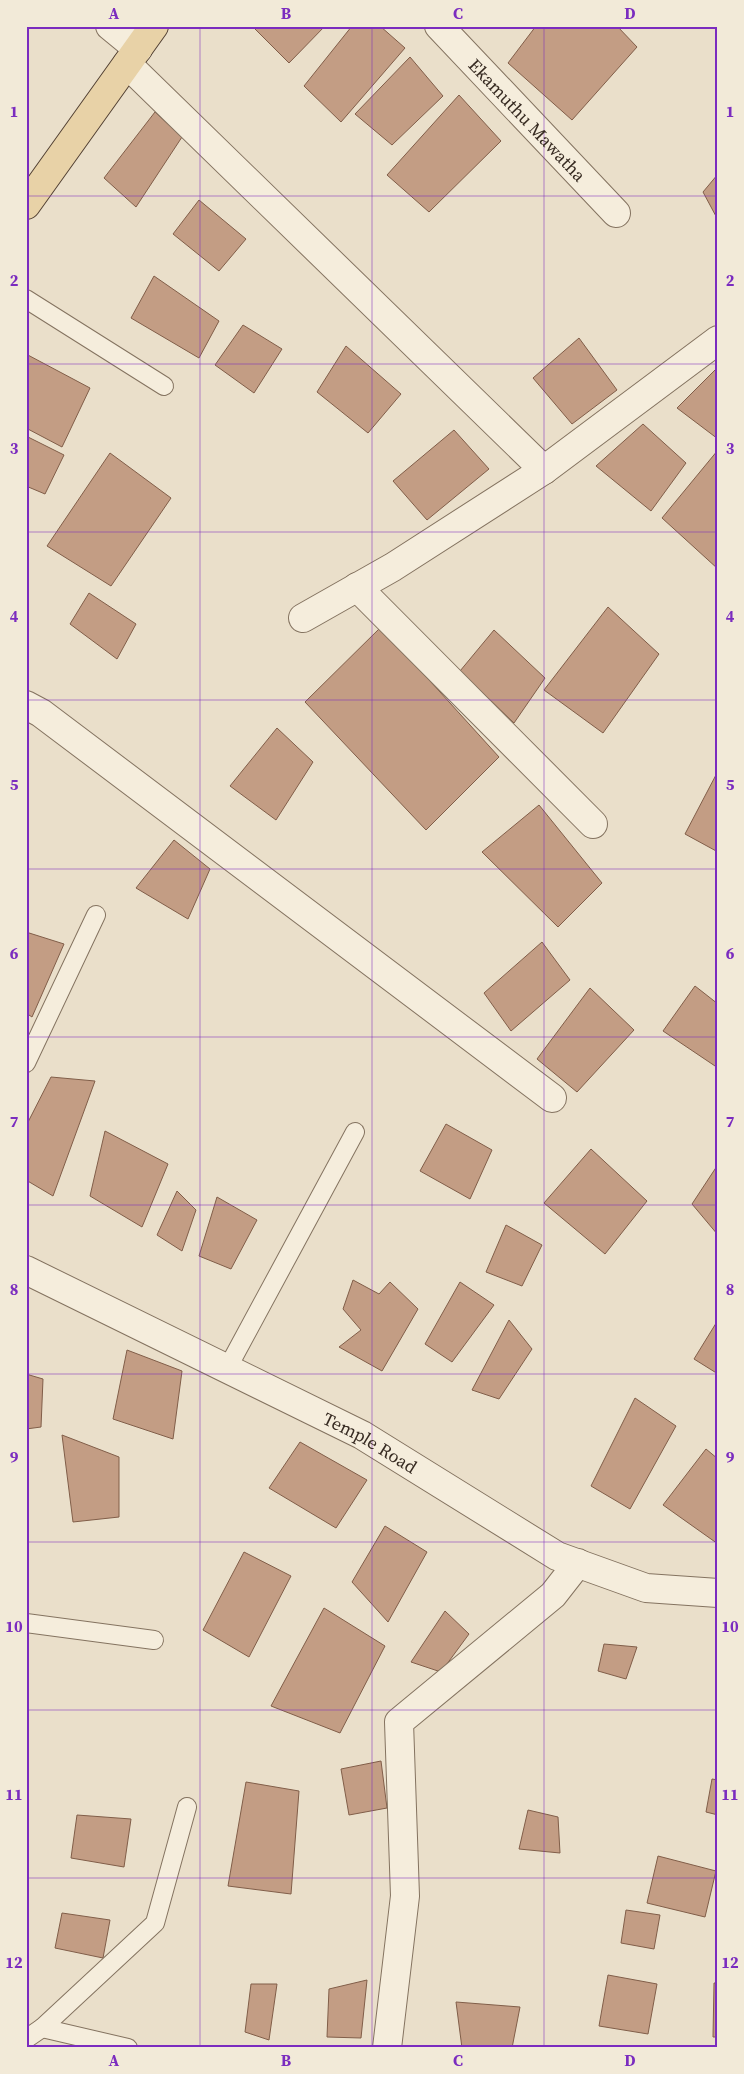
<svg xmlns="http://www.w3.org/2000/svg" width="744" height="2074" viewBox="0 0 744 2074" font-family="'Source Serif 4',serif">
<style>
.building{fill:#c39d84;stroke:#815e49}
.lines{fill:none;stroke-linecap:round;stroke-linejoin:round}
.service-casing{stroke:#847360;stroke-width:20}
.minor-casing{stroke:#847360;stroke-width:30}
.tertiary-casing{stroke:#847360;stroke-width:30}
.primary-casing{stroke:#534133;stroke-width:30}
.service{stroke:#f5eddc;stroke-width:18}
.minor{stroke:#f5eddc;stroke-width:28}
.tertiary{stroke:#f5eddc;stroke-width:28}
.primary{stroke:#e8d2a7;stroke-width:28}
.grid{fill:none;stroke:#7b2cbf;stroke-width:1;stroke-opacity:0.55}
.labels{text-anchor:middle;dominant-baseline:central;stroke-width:4;stroke-linejoin:round;paint-order:stroke}
.street-label{font-size:18px;fill:#372b22;stroke:#f2ead8}
.neatline{fill:none;stroke:#7b2cbf;stroke-width:2}
.grid-label{font-size:16px;text-anchor:middle;font-weight:bold;fill:#7b2cbf}
</style>
<rect width="100%" height="100%" fill="#eadfca"/>
<g class="building">
<polygon points="252,26 325,26 289,63"/>
<polygon points="352,26 380,26 405,48 341,122 304,86"/>
<polygon points="536,26 617,26 637,47 572,120 508,63"/>
<polygon points="410,57 443,96 392,145 355,114"/>
<polygon points="459,95 501,141 429,212 387,175"/>
<polygon points="155,112 182,137 136,207 104,178"/>
<polygon points="718,174 718,220 703,192"/>
<polygon points="199,200 246,239 219,271 173,234"/>
<polygon points="154,276 219,321 199,358 131,318"/>
<polygon points="243,325 282,349 254,393 215,365"/>
<polygon points="579,338 617,390 572,424 533,378"/>
<polygon points="346,346 401,394 368,433 317,392"/>
<polygon points="26,354 90,388 62,447 26,428"/>
<polygon points="715,370 718,373 718,439 677,408"/>
<polygon points="643,424 686,463 651,511 596,466"/>
<polygon points="454,430 489,469 427,520 393,481"/>
<polygon points="26,436 64,455 45,494 26,486"/>
<polygon points="718,450 718,569 662,518"/>
<polygon points="110,453 171,498 111,586 47,546"/>
<polygon points="89,593 136,624 117,659 70,624"/>
<polygon points="608,607 659,654 603,733 544,690"/>
<polygon points="381,627 499,757 426,830 305,702"/>
<polygon points="494,630 545,678 514,723 460,671"/>
<polygon points="277,728 313,762 276,820 230,786"/>
<polygon points="717,773 718,773 718,852 685,834"/>
<polygon points="539,805 602,883 558,927 482,852"/>
<polygon points="174,840 210,869 188,919 136,888"/>
<polygon points="26,932 64,944 32,1017 26,1013"/>
<polygon points="542,942 570,980 511,1031 484,993"/>
<polygon points="695,986 718,1004 718,1068 663,1031"/>
<polygon points="590,988 634,1030 577,1092 537,1059"/>
<polygon points="51,1077 95,1081 53,1196 26,1180 26,1126"/>
<polygon points="446,1124 492,1150 470,1199 420,1171"/>
<polygon points="105,1131 168,1164 142,1227 90,1196"/>
<polygon points="591,1149 647,1201 605,1254 544,1203"/>
<polygon points="717,1166 718,1167 718,1235 692,1204"/>
<polygon points="177,1191 196,1210 182,1251 157,1235"/>
<polygon points="217,1197 257,1220 231,1269 199,1256"/>
<polygon points="506,1225 542,1245 522,1286 486,1272"/>
<polygon points="353,1280 379,1294 390,1282 418,1309 382,1371 339,1347 361,1330 343,1309"/>
<polygon points="460,1282 494,1305 452,1362 425,1344"/>
<polygon points="509,1320 532,1349 499,1399 472,1390"/>
<polygon points="718,1320 718,1374 694,1359"/>
<polygon points="127,1350 182,1371 173,1439 113,1419"/>
<polygon points="26,1374 43,1379 41,1427 26,1429"/>
<polygon points="635,1398 676,1426 630,1509 591,1486"/>
<polygon points="62,1435 119,1457 119,1517 73,1522"/>
<polygon points="300,1442 367,1480 336,1528 269,1488"/>
<polygon points="706,1449 718,1459 718,1544 663,1505"/>
<polygon points="385,1526 427,1552 388,1622 352,1582"/>
<polygon points="244,1552 291,1576 249,1657 203,1630"/>
<polygon points="324,1608 385,1646 340,1733 271,1706"/>
<polygon points="445,1611 469,1634 441,1672 411,1662"/>
<polygon points="604,1644 637,1647 626,1679 598,1671"/>
<polygon points="381,1761 387,1808 349,1815 341,1769"/>
<polygon points="712,1779 718,1780 718,1815 706,1812"/>
<polygon points="246,1782 299,1791 291,1894 228,1886"/>
<polygon points="528,1810 558,1817 560,1853 519,1849"/>
<polygon points="77,1815 131,1819 124,1867 71,1858"/>
<polygon points="658,1856 716,1871 705,1917 647,1903"/>
<polygon points="626,1910 660,1915 654,1949 621,1943"/>
<polygon points="62,1913 110,1920 103,1958 55,1948"/>
<polygon points="608,1975 657,1984 648,2034 599,2026"/>
<polygon points="367,1980 361,2038 327,2037 329,1989"/>
<polygon points="714,1983 718,1983 718,2037 713,2037"/>
<polygon points="251,1984 277,1984 269,2040 245,2032"/>
<polygon points="456,2002 520,2007 512,2048 462,2048"/>
</g>
<g class="lines">
<defs>
<g id="service">
<polyline points="26,299 164,386"/>
<polyline points="26,1063 96,915"/>
<polyline points="227,1369 355,1132"/>
<polyline points="26,1623 154,1640"/>
<polyline points="42,2028 128,2048"/>
<polyline points="26,2039 42,2028 155,1923 187,1807"/>
</g>
<g id="minor">
<polyline points="110,26 138,49"/>
<path id="s1" d="M439,26L616,213"/>
<polyline points="127,64 544,470"/>
<polyline points="357,587 593,824"/>
<polyline points="303,618 393,567 544,470 718,340"/>
<polyline points="26,705 41,713 552,1098"/>
<polyline points="387,2048 405,1896 399,1722 553,1595 578,1563"/>
</g>
<g id="tertiary">
<path id="s2" d="M26,1270L362,1435L557,1556L646,1588L718,1593"/>
</g>
<polyline id="primary" points="26,205 154,26"/>
</defs>
<use href="#service" class="service-casing"/>
<use href="#minor" class="minor-casing"/>
<use href="#tertiary" class="tertiary-casing"/>
<use href="#primary" class="primary-casing"/>
<use href="#service" class="service"/>
<use href="#minor" class="minor"/>
<use href="#tertiary" class="tertiary"/>
<use href="#primary" class="primary"/>
</g>
<path class="grid" d="M200,26V2048M372,26V2048M544,26V2048M26,196H718M26,364H718M26,532H718M26,700H718M26,869H718M26,1037H718M26,1205H718M26,1374H718M26,1542H718M26,1710H718M26,1878H718"/>
<g class="labels">
<g class="street-label">
<text stroke="none"><textPath href="#s1" startOffset="129">Ekamuthu Mawatha</textPath></text>
<text stroke="none"><textPath href="#s2" startOffset="385">Temple Road</textPath></text>
</g>
</g>
<rect width="744" height="2074" fill="none" stroke="#f2ead8" stroke-width="55"/>
<rect x="28" y="28" width="688" height="2018" class="neatline"/>
<g class="grid-label">
<text x="114" y="19">A</text>
<text x="286" y="19">B</text>
<text x="458" y="19">C</text>
<text x="630" y="19">D</text>
<text x="14" y="117">1</text>
<text x="730" y="117">1</text>
<text x="14" y="286">2</text>
<text x="730" y="286">2</text>
<text x="14" y="454">3</text>
<text x="730" y="454">3</text>
<text x="14" y="622">4</text>
<text x="730" y="622">4</text>
<text x="14" y="790">5</text>
<text x="730" y="790">5</text>
<text x="14" y="959">6</text>
<text x="730" y="959">6</text>
<text x="14" y="1127">7</text>
<text x="730" y="1127">7</text>
<text x="14" y="1295">8</text>
<text x="730" y="1295">8</text>
<text x="14" y="1463">9</text>
<text x="730" y="1463">9</text>
<text x="14" y="1632">10</text>
<text x="730" y="1632">10</text>
<text x="14" y="1800">11</text>
<text x="730" y="1800">11</text>
<text x="14" y="1968">12</text>
<text x="730" y="1968">12</text>
<text x="114" y="2066">A</text>
<text x="286" y="2066">B</text>
<text x="458" y="2066">C</text>
<text x="630" y="2066">D</text>
</g>
</svg>
